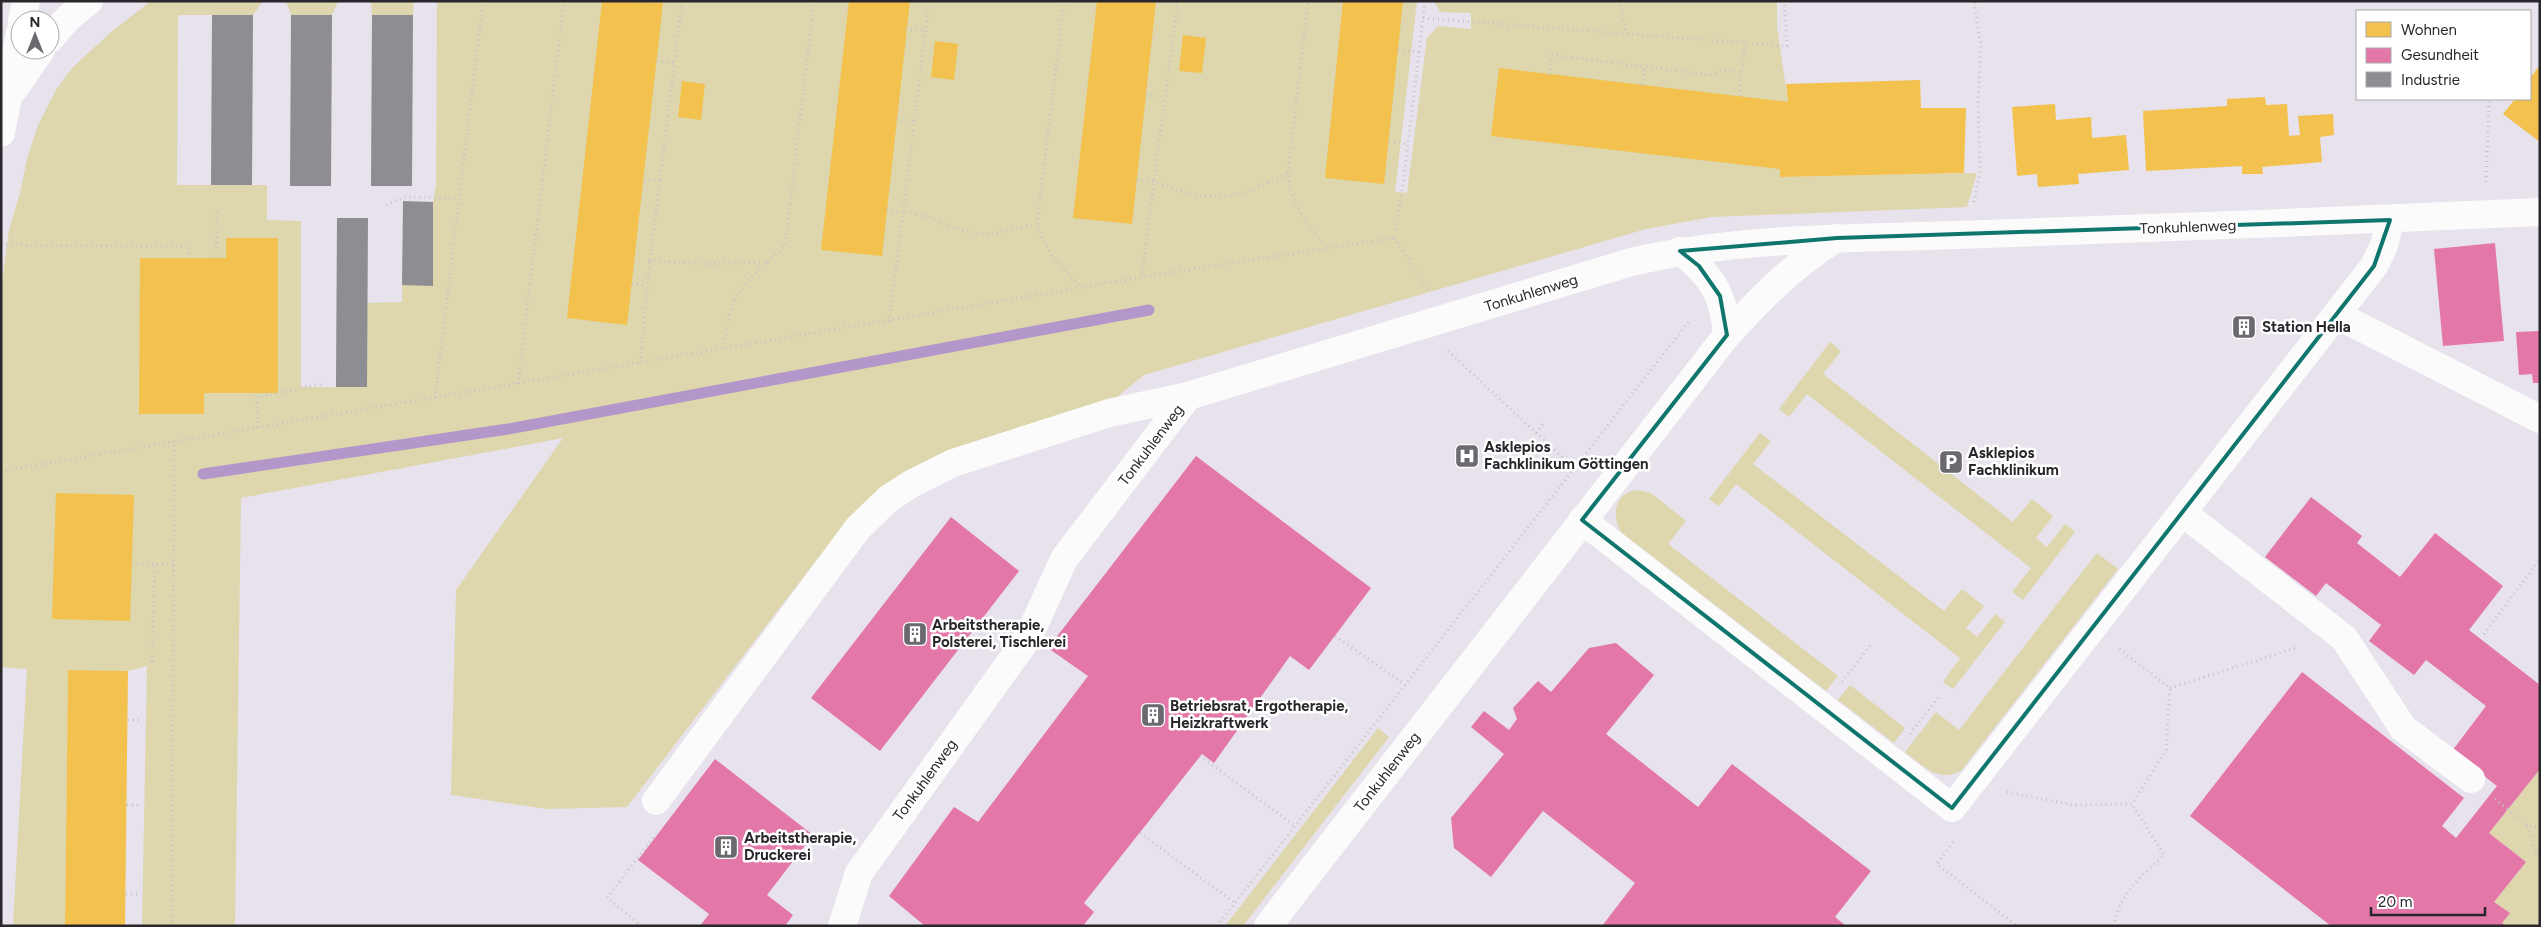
<svg xmlns="http://www.w3.org/2000/svg" width="2541" height="927" viewBox="0 0 2541 927" font-family="Figtree,sans-serif">
<style>
.green{fill:#ded6ac}
.homes{fill:#f2c14e}
.health{fill:#e377a8}
.industry{fill:#8d8d92}
.lines{fill:none;stroke-linecap:round;stroke-linejoin:round}
.stream{stroke:#b397ca;stroke-width:11}
.path{stroke:#c6c4c7;stroke-width:3;stroke-dasharray:1 4;stroke-linecap:butt}
.minor{stroke:#fbfbfc;stroke-width:28}
.marked{fill:none;stroke:#0f766e;stroke-width:4;stroke-linejoin:round}
.labels{text-anchor:middle;dominant-baseline:central;stroke-width:5;stroke-linejoin:round;paint-order:stroke}
.street-label{font-size:15px;fill:#2a272c;stroke:#fff}
.poi-label{font-size:15px;font-weight:bold;fill:#2a272c;stroke:#fff;text-anchor:start}
</style>
<rect width="100%" height="100%" fill="#e7e2ec"/>
<g class="green">
<polygon points="151,1 263,1 253,15 178,15 177,185 267,185 267,220 301,221 301,387 367,387 367,303 402,302 402,285 433,285 433,202 436,186 437,1 1417,1 1395,192 1407,193 1427,38 1438,26 1471,29 1471,13 1440,12 1434,1 1777,1 1777,27 1788,102 1780,177 1977,173 1967,207 1711,217 1646,229 1144,375 1112,401 867,501 835,536 627,807 547,809 451,795 456,590 563,438 241,498 235,926 142,926 147,666 128,671 68,670 65,926 13,926 27,669 1,667 1,289 9,230 20,193 27,159 38,125 56,90 72,68 110,33"/>
<polygon points="286,1 338,1 332,15 291,15"/>
<polygon points="371,1 414,1 413,15 372,15"/>
<polygon points="1830,342 1841,351 1823,374 2013,522 2032,499 2053,516 2036,538 2047,547 2065,524 2075,532 2023,600 2012,592 2031,568 1807,394 1789,417 1779,409"/>
<polygon points="1760,433 1771,441 1753,464 1944,611 1962,589 1984,606 1966,628 1977,637 1995,614 2005,622 1953,689 1943,682 1960,658 1736,484 1719,506 1709,499"/>
<path d="M1636,490L1651,493L1686,521L1668,544L1838,676L1826,691L1621,532C1611,515 1615,493 1636,490Z"/>
<path d="M2097,553L2118,569L1961,771C1938,783 1923,766 1905,752L1936,712L1959,730Z"/>
<polygon points="1850,685 1905,728 1894,743 1838,700"/>
<polygon points="1378,728 1389,737 1243,926 1225,926"/>
<polygon points="2540,769 2540,926 2506,926 2502,923 2509,913 2494,902 2526,862 2489,833"/>
</g>
<g class="homes">
<polygon points="602,1 663,3 627,325 567,318"/>
<polygon points="849,1 910,1 882,256 821,250"/>
<polygon points="1097,1 1156,1 1132,224 1073,218"/>
<polygon points="1343,1 1403,1 1384,184 1325,178"/>
<polygon points="1183,35 1206,38 1202,73 1179,71"/>
<polygon points="935,41 958,44 954,80 931,77"/>
<polygon points="2540,65 2540,142 2503,114 2515,99 2530,99 2530,78"/>
<polygon points="1499,68 1788,102 1786,84 1920,80 1921,108 1966,108 1964,173 1780,177 1780,169 1491,136"/>
<polygon points="682,81 705,84 701,120 678,117"/>
<polygon points="2265,97 2266,105 2287,104 2289,136 2300,135 2298,116 2333,114 2334,135 2320,137 2322,162 2262,167 2263,174 2242,174 2242,166 2146,171 2143,111 2227,106 2227,99"/>
<polygon points="2055,104 2056,120 2091,117 2092,138 2126,135 2129,170 2078,174 2079,184 2038,187 2037,174 2017,176 2012,107"/>
<polygon points="226,238 278,238 278,393 204,393 204,414 139,414 140,258 226,258"/>
<polygon points="56,493 134,495 130,621 52,619"/>
<polygon points="68,670 128,671 125,926 65,926"/>
</g>
<g class="health">
<polygon points="2495,243 2504,341 2443,346 2434,249"/>
<polygon points="2246,317 2254,324 2242,337 2234,330"/>
<polygon points="2540,331 2540,383 2533,383 2532,374 2519,375 2516,332"/>
<polygon points="1196,456 1371,588 1309,670 1290,656 1214,763 1202,754 1084,903 1094,912 1083,926 925,926 889,896 954,807 978,822 1088,676 1048,648"/>
<polygon points="2311,497 2362,536 2357,543 2400,577 2435,533 2503,586 2469,630 2540,685 2540,769 2489,833 2526,862 2494,902 2510,913 2502,923 2506,926 2331,926 2190,816 2302,672 2464,798 2442,826 2456,838 2497,786 2452,751 2486,706 2426,660 2414,675 2369,641 2381,625 2326,583 2316,596 2265,557"/>
<polygon points="951,517 1019,571 880,751 811,698"/>
<polygon points="1616,643 1654,675 1606,734 1698,807 1732,764 1871,871 1835,917 1846,926 1602,926 1635,883 1543,811 1491,877 1454,848 1451,818 1504,754 1471,727 1484,711 1509,730 1517,719 1513,708 1538,681 1551,692 1589,648"/>
<polygon points="715,759 813,835 767,895 793,915 785,926 700,926 709,914 638,860"/>
</g>
<g class="industry">
<polygon points="212,15 253,15 252,185 211,185"/>
<polygon points="291,15 332,15 331,186 290,186"/>
<polygon points="372,15 413,15 412,186 371,186"/>
<polygon points="403,201 433,202 433,286 402,285"/>
<polygon points="337,218 368,218 367,387 336,387"/>
</g>
<g class="lines">
<polyline class="stream" points="203,474 508,429 1149,310"/>
<g class="path">
<path d="M682,1L650,260L705,264L768,262C733,292 729,304 724,349"/>
<path d="M929,1L903,212L928,217L954,228L975,233L992,234L1037,224C1045,251 1062,268 1081,288"/>
<polyline points="1166,1 1178,3"/>
<path d="M1178,1L1154,181C1211,206 1234,200 1288,173C1290,204 1308,225 1327,248"/>
<polyline points="1616,1 1620,6 1626,32"/>
<polyline points="1655,1 1704,1"/>
<polyline points="1423,18 1787,46 1784,1"/>
<polyline points="906,29 926,31"/>
<polyline points="1398,50 1419,52"/>
<polyline points="657,61 674,63"/>
<polyline points="1549,75 1552,55 1711,75 1723,70 1742,72"/>
<polyline points="1642,85 1645,66"/>
<polyline points="1146,95 1166,97"/>
<polyline points="1739,96 1745,45"/>
<polyline points="897,119 914,121"/>
<polyline points="1389,142 1408,144"/>
<polyline points="1288,173 1308,1"/>
<polyline points="644,180 660,181"/>
<polyline points="1137,180 1154,181 1142,277"/>
<polyline points="2486,182 2489,103 2492,99"/>
<polyline points="1974,202 1980,172 1978,102 1981,46 1974,1"/>
<polyline points="386,205 405,197 459,198"/>
<polyline points="887,211 903,212 889,321"/>
<polyline points="1037,224 1064,1"/>
<polyline points="1394,238 1428,290"/>
<polyline points="1,245 189,246 189,258"/>
<polyline points="216,258 217,212"/>
<polyline points="768,262 785,245 814,1"/>
<polyline points="632,283 646,285"/>
<polyline points="1448,351 1574,468"/>
<polyline points="640,363 650,260"/>
<polyline points="518,384 564,1"/>
<polyline points="435,398 483,1"/>
<polyline points="258,428 257,397 321,384"/>
<polyline points="1536,433 1545,421"/>
<polyline points="1,471 1142,277 1394,238 1404,178 1425,1"/>
<polyline points="132,564 174,564"/>
<polyline points="2484,634 2540,559"/>
<polyline points="1335,636 1404,684"/>
<polyline points="152,662 155,563"/>
<polyline points="1842,682 1872,643"/>
<polyline points="2170,688 2298,647"/>
<polyline points="128,720 139,720"/>
<polyline points="1910,734 1940,695"/>
<polyline points="1200,756 1295,826"/>
<polyline points="2007,792 2072,805 2132,804 2166,750 2170,688 2119,649"/>
<polyline points="2495,799 2527,826 2540,827"/>
<polyline points="127,805 139,805"/>
<polyline points="2527,826 2540,863"/>
<polyline points="1140,833 1235,903"/>
<polyline points="1953,842 1937,864 2017,926"/>
<polyline points="126,894 137,894"/>
<polyline points="172,926 174,442"/>
<polyline points="642,926 607,898 656,834"/>
<polyline points="1217,926 1690,320"/>
<path d="M2114,926C2118,895 2142,876 2164,855L2132,804"/>
</g>
<g class="minor">
<polyline points="22,20 26,1"/>
<polyline points="50,39 67,19 89,1"/>
<polyline points="14,89 41,50"/>
<polyline points="1,133 20,32"/>
<path d="M1680,251C1712,276 1724,294 1727,335"/>
<polyline points="2337,315 2540,419"/>
<polyline points="2183,513 2344,638 2403,728 2471,779"/>
<polyline points="1582,520 1952,808 2374,266 2384,246 2390,220"/>
<path d="M656,801L858,528L888,499L911,484L953,463L1109,413L1188,396L1631,262C1749,235 1866,239 1986,234C2171,227 2355,221 2540,212"/>
<polyline points="842,926 859,873 1029,636 1064,559 1188,396"/>
<path d="M1268,926L1727,335C1760,299 1795,263 1837,238"/>
</g>
</g>
<path class="marked" d="M2390,220L2374,266L1952,808L1582,520L1727,335L1720,296L1699,266L1680,251L1837,238Z"/>
<defs>
<symbol id="building-square" viewBox="-11 -11 22 22"><rect x="-9" y="-9" width="18" height="18" rx="4" fill="#6c686f" stroke="#fff"/><path d="M-4-6H4V6H1V3H-1V6H-4ZM-2.5-4.3h1.7v1.8h-1.7ZM.8-4.3h1.7v1.8H.8ZM-2.5-1h1.7V.8h-1.7ZM.8-1h1.7V.8H.8Z" fill="#fff"/></symbol>
<symbol id="hospital-square" viewBox="-11 -11 22 22"><rect x="-9" y="-9" width="18" height="18" rx="4" fill="#6c686f" stroke="#fff"/><path d="M-5-5h3v3.5h4V-5h3V5h-3V1.5h-4V5h-3Z" fill="#fff"/></symbol>
<symbol id="parking-square" viewBox="-11 -11 22 22"><rect x="-9" y="-9" width="18" height="18" rx="4" fill="#6c686f" stroke="#fff"/><path d="M-3.5-5.5H1a3.5 3.5 0 0 1 0 7H-1V5.5H-3.5ZM-1-3.4V-.6H.8a1.4 1.4 0 0 0 0-2.8Z" fill="#fff"/></symbol>
</defs>
<g fill-rule="evenodd">
<use href="#building-square" x="2230" y="313" width="28" height="28"/>
<use href="#hospital-square" x="1453" y="442" width="28" height="28"/>
<use href="#parking-square" x="1937" y="448" width="28" height="28"/>
<use href="#building-square" x="901" y="620" width="28" height="28"/>
<use href="#building-square" x="1139" y="701" width="28" height="28"/>
<use href="#building-square" x="712" y="833" width="28" height="28"/>
</g>
<g class="labels">
<g class="street-label">
<text transform="translate(2188 227) rotate(-2)">Tonkuhlenweg</text>
<text transform="translate(1531 293) rotate(-17)">Tonkuhlenweg</text>
<text transform="translate(1151 445) rotate(-53)">Tonkuhlenweg</text>
<text transform="translate(1387 772) rotate(-52)">Tonkuhlenweg</text>
<text transform="translate(925 780) rotate(-54)">Tonkuhlenweg</text>
</g>
<g class="poi-label">
<text x="2262" y="327">Station Hella</text>
<text x="1484" y="447">Asklepios<tspan x="1484" dy="17">Fachklinikum Göttingen</tspan></text>
<text x="1968" y="453">Asklepios<tspan x="1968" dy="17">Fachklinikum</tspan></text>
<text x="932" y="625">Arbeitstherapie,<tspan x="932" dy="17">Polsterei, Tischlerei</tspan></text>
<text x="1170" y="706">Betriebsrat, Ergotherapie,<tspan x="1170" dy="17">Heizkraftwerk</tspan></text>
<text x="744" y="838">Arbeitstherapie,<tspan x="744" dy="17">Druckerei</tspan></text>
</g>
</g>
<rect width="2541" height="927" fill="none" stroke="#2a272c" stroke-width="5"/>
<rect x="2356" y="10" width="175" height="90" fill="#ffffff" stroke="#aaa9ab"/>
<rect x="2366" y="22" width="25" height="15" fill="#f2c14e" stroke="#aaa9ab"/>
<text x="2401" y="35" font-size="15" fill="#2a272c">Wohnen</text>
<rect x="2366" y="48" width="25" height="15" fill="#e377a8" stroke="#aaa9ab"/>
<text x="2401" y="60" font-size="15" fill="#2a272c">Gesundheit</text>
<rect x="2366" y="72" width="25" height="15" fill="#8d8d92" stroke="#aaa9ab"/>
<text x="2401" y="85" font-size="15" fill="#2a272c">Industrie</text>
<g transform="translate(35 35)"><circle r="24" fill="#ffffff" stroke="#aaa9ab"/>
<path d="M0-4L9 19L0 12L-9 19Z" fill="#6c686f"/>
<text y="-8" font-size="14" font-weight="bold" text-anchor="middle" fill="#2a272c">N</text>
</g>
<path d="M2371 907v8h114v-8" fill="none" stroke="#2a272c" stroke-width="2.5"/>
<text x="2378" y="907" font-size="15" fill="#2a272c" stroke="#ffffff" stroke-width="4" paint-order="stroke">20 m</text>
</svg>
